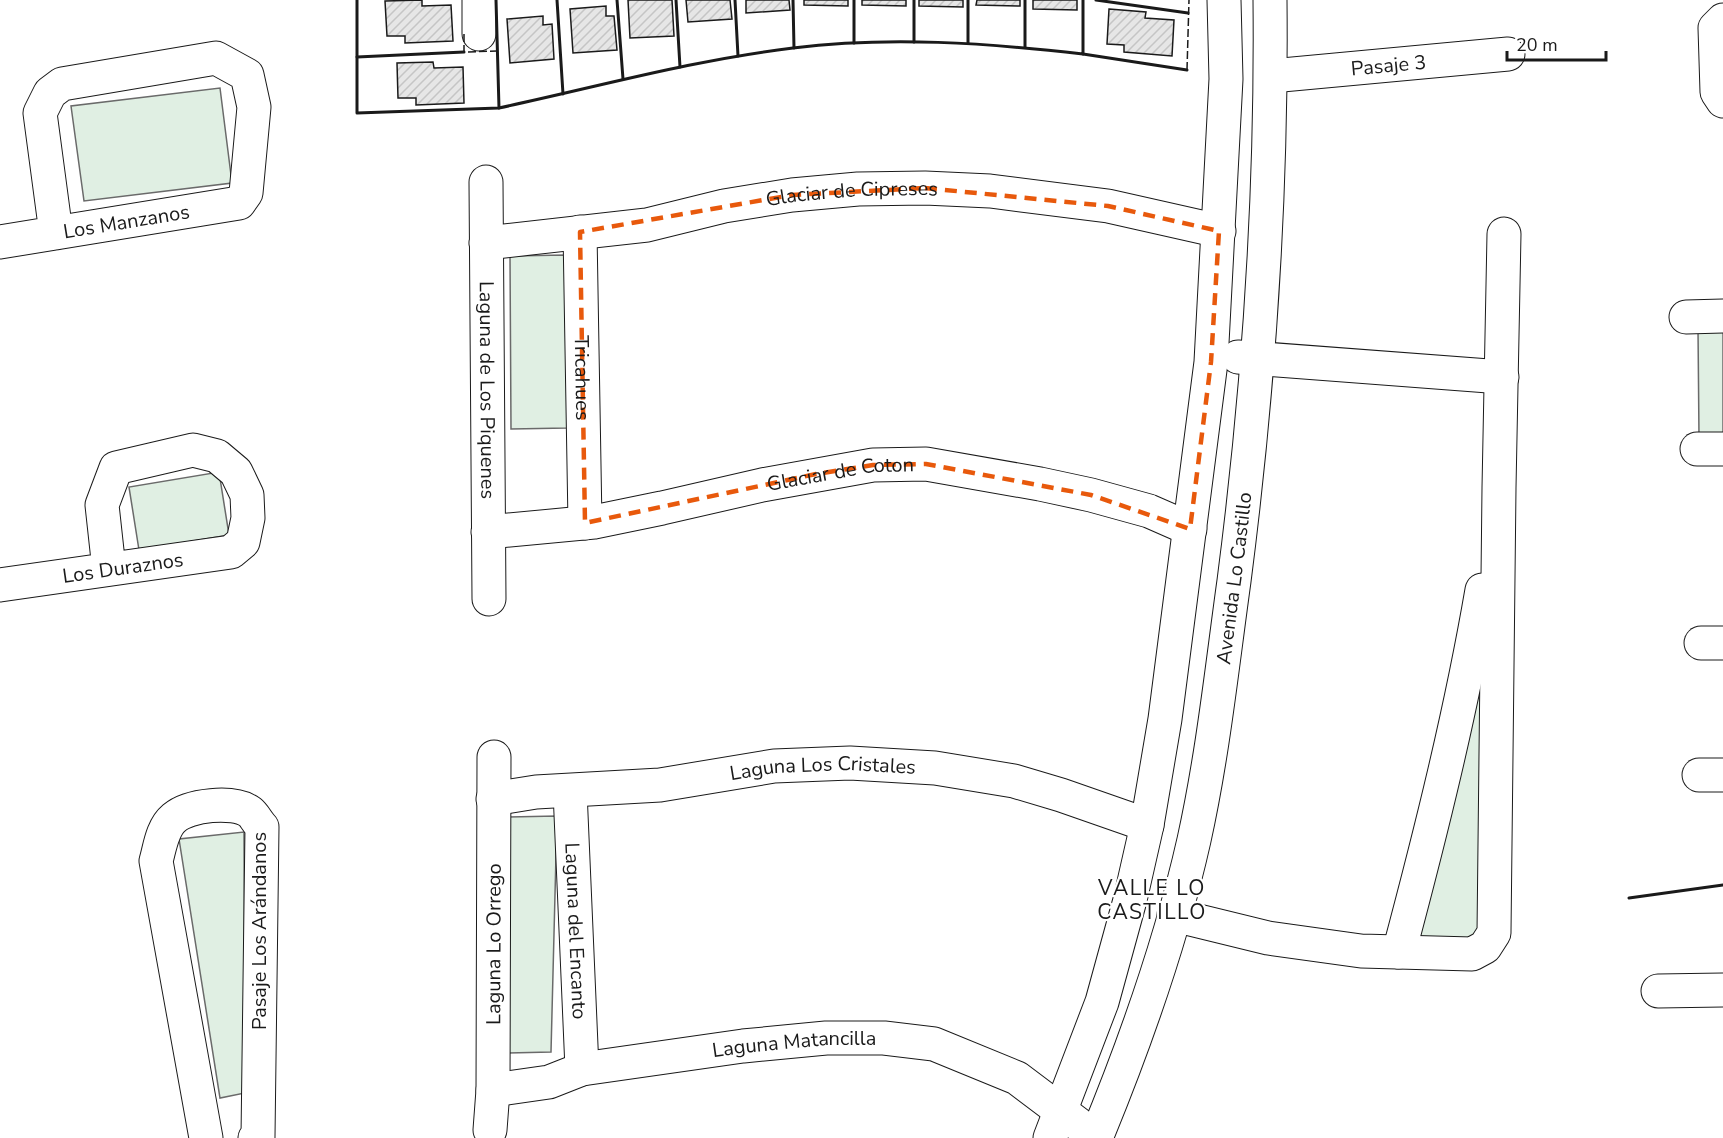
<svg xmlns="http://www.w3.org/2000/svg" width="1723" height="1138" viewBox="0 0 1723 1138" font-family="'Nunito Sans',sans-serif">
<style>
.green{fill:#e0efe3;stroke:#6a6a6a;stroke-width:1.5}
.building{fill:url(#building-hatch);stroke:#1a1a1a;stroke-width:1.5}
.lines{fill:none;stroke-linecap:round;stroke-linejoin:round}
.minor-casing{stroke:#1a1a1a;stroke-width:35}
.minor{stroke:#fff;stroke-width:33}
.fence{stroke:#1a1a1a;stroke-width:1.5;stroke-dasharray:8 3;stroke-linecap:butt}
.wall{stroke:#1a1a1a;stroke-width:3}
.marked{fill:none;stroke:#e8590c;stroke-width:4.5;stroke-dasharray:12 8;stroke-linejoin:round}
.labels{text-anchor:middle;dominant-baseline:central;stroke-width:4.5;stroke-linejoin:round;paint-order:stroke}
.street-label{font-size:20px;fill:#1a1a1a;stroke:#fff}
.neighbourhood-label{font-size:21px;letter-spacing:1.5px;fill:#1a1a1a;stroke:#fff}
</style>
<defs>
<pattern id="building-hatch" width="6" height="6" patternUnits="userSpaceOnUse" patternTransform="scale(1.5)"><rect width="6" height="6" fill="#e6e6e6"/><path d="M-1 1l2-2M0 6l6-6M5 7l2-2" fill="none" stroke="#c5c5c5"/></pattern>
</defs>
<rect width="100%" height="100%" fill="#fff"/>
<g class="green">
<polygon points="220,88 232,183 84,201 71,106"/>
<polygon points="566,255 567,428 511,429 510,256"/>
<polygon points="1723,328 1723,437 1699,437 1698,329"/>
<polygon points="219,472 229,535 139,550 129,487"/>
<polygon points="1486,631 1484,925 1468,941 1410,942"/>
<polygon points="557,816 551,1052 508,1053 506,817"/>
<polygon points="244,832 245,1093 220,1098 179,839"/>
</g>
<g class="building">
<polygon points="422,0 422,6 451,5 453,41 405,43 405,36 387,36 385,1"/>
<polygon points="628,0 672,0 674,36 630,38"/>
<polygon points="686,0 730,0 732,19 688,22"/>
<polygon points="746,0 789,0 790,10 746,13"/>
<polygon points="804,0 848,0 848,6 804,5"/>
<polygon points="862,0 906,0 906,6 862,5"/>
<polygon points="919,0 963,0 963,7 919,6"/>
<polygon points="977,0 1020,0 1020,6 976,5"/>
<polygon points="1033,0 1077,0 1077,10 1033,9"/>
<polygon points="606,6 606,16 614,16 617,50 573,53 570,9"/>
<polygon points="1109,9 1146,12 1145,18 1174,20 1172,56 1124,52 1124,45 1107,44"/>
<polygon points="543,16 543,25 552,24 554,59 510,63 507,19"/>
<polygon points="433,62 434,68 463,67 464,103 416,105 416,98 398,98 397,63"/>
</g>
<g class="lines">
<defs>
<g id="minor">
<polyline points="1723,20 1715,28 1717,92 1723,101"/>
<polyline points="479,34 479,0"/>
<path id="s1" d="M1271,76L1508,54"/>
<path id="s2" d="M486,182L489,599"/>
<path id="s3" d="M580,232L585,523"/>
<path id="s4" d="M0,242L239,203L246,193L254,107L247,75L216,58L62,84L50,93L40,113L56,233"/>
<path id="s5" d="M486,243L647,225L724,206L792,195L858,189L925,188L990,191L1108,206L1219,231"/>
<polyline points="1686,317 1723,316"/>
<polyline points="1238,357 1502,377"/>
<polyline points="1697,449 1723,449"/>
<path id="s6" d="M488,532L594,522L662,508L762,485L873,465L926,464L1040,484L1091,495L1149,511L1190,529"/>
<path id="s7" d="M0,585L231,552L243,542L248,518L247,495L236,472L217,456L193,450L116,468L102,505L109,569"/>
<polyline points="1701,643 1723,643"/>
<polyline points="1699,775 1723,775"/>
<path id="s8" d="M570,791L582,1069"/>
<path id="s9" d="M493,799L536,792L660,785L774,766L850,763L935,768L1014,781L1061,795L1147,825"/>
<polyline points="1174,915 1268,938 1361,951 1472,954 1485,947 1494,933 1499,488 1504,234"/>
<path d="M1399,952C1431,832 1461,712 1482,590"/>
<polyline points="1658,991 1723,990"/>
<path id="s10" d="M493,1090L549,1082L582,1069L743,1046L826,1038H884L934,1044L1017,1078L1078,1124"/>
<path id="s11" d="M490,1130L493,1090L494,757"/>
<path d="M206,1138L156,861C160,847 162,828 174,818C189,805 233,800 250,812C254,815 258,823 262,827L258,1137L255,1138"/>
<polyline points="1050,1138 1102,1002 1130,900 1147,825 1165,719 1211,362 1226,79 1224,0"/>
<path id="s12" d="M1096,1138C1136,1041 1171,942 1194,840C1213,754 1222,667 1234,581C1259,388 1272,194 1270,0"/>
</g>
</defs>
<use href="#minor" class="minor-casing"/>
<use href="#minor" class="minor"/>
<g class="fence">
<polyline points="464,34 464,52 497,51"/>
<polyline points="1187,70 1189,0"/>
</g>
<g class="wall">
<polyline points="357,0 357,113 499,108 496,0"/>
<polyline points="557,0 563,94"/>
<polyline points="617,0 623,79"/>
<polyline points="676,0 680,67"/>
<polyline points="735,0 738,56"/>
<polyline points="793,0 794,48"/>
<polyline points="914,0 914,42"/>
<polyline points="968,0 968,43"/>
<polyline points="1096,0 1188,13"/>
<polyline points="854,43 854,0"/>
<polyline points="1025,47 1025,0"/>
<polyline points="1083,54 1187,70"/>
<polyline points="357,57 464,52"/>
<path d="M499,108C597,87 693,60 793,48C889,36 987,43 1083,54V0"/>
<polyline points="1629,898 1723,885"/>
</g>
</g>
<path class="marked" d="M925,188L1108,206L1219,231L1211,362L1190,529L1091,495L926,464L873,465L816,474L585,523L580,232L792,195Z"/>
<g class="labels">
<g class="street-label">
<text stroke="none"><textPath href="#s1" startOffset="118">Pasaje 3</textPath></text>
<text stroke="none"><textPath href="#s5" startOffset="370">Glaciar de Cipreses</textPath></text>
<text stroke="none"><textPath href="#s4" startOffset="128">Los Manzanos</textPath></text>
<text stroke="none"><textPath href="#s3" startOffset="146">Tricahues</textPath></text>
<text stroke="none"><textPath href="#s2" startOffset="208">Laguna de Los Piquenes</textPath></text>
<text stroke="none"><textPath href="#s6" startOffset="358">Glaciar de Coton</textPath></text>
<text stroke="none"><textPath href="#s7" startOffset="124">Los Duraznos</textPath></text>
<text stroke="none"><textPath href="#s12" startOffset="579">Avenida Lo Castillo</textPath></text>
<text stroke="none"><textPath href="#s9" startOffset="332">Laguna Los Cristales</textPath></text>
<text stroke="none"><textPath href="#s8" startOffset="140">Laguna del Encanto</textPath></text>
<text transform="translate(259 931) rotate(-90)">Pasaje Los Arándanos</text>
<text stroke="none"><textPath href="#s11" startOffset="186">Laguna Lo Orrego</textPath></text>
<text stroke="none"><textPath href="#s10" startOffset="306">Laguna Matancilla</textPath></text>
</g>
<g class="neighbourhood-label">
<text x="1152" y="888">VALLE LO<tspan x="1152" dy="24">CASTILLO</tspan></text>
</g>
</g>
<path d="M1507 51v9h99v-9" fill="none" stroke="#1a1a1a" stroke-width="3"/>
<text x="1516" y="51" font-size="18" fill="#1a1a1a" stroke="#ffffff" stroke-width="4.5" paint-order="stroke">20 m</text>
</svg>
